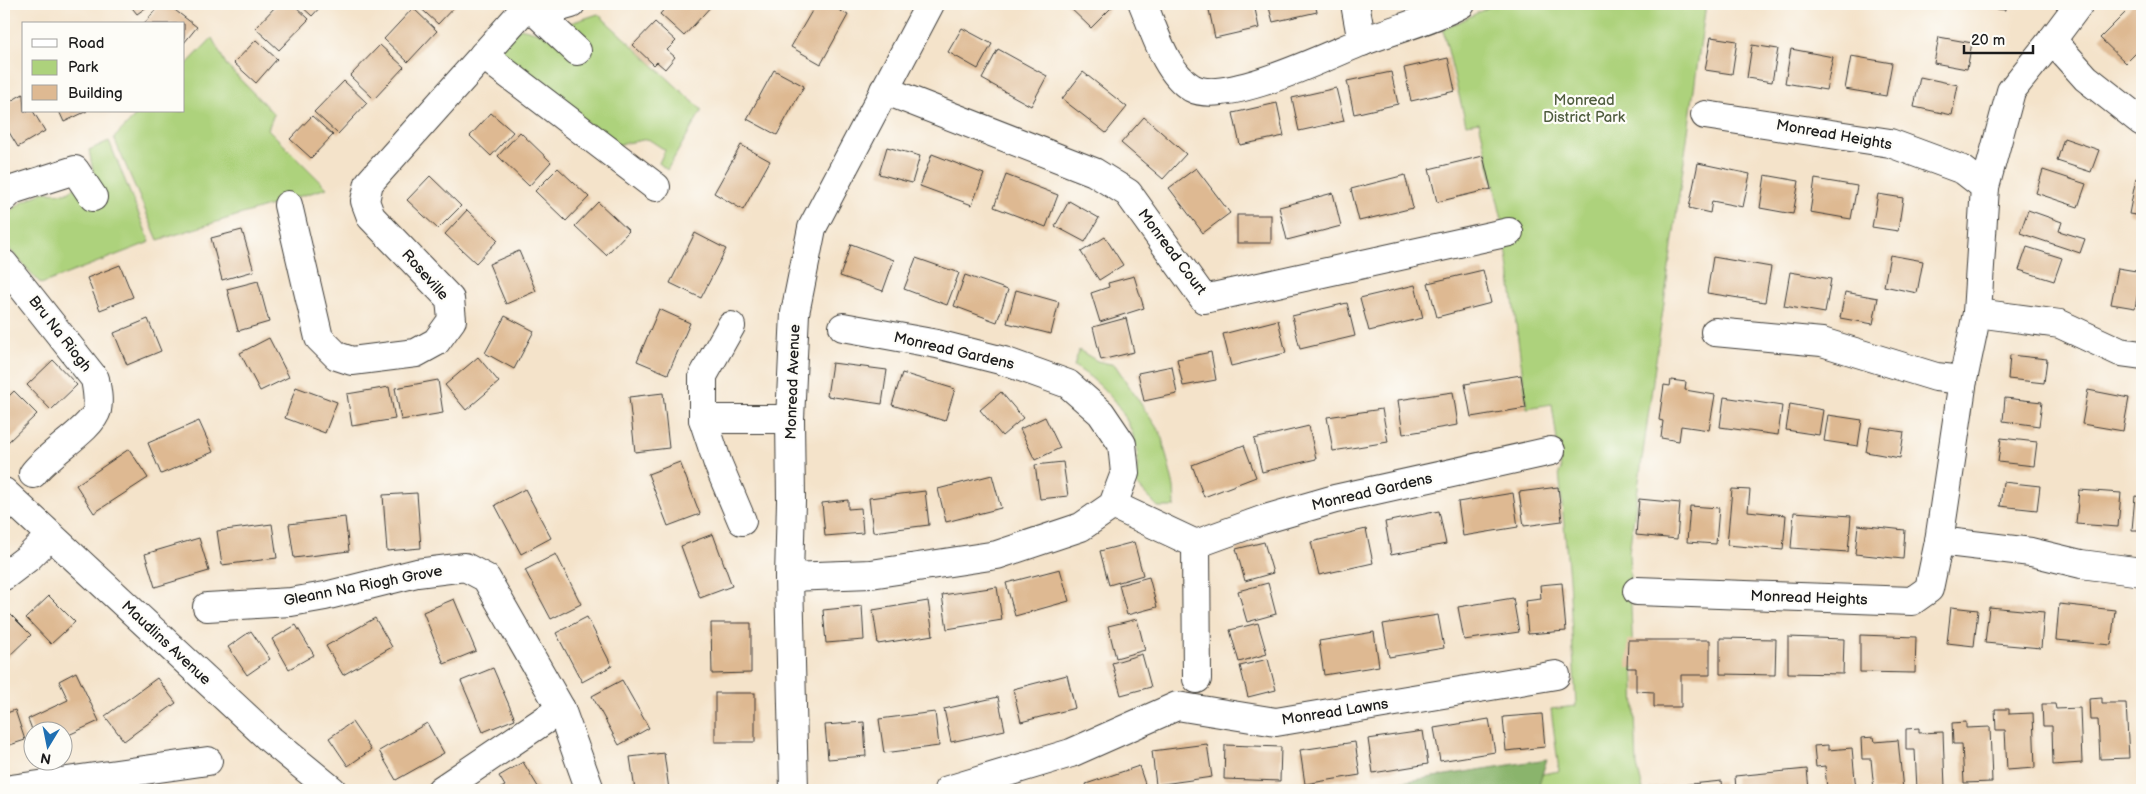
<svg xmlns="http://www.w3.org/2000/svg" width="2146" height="794" viewBox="0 0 2146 794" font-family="'Balsamiq Sans',sans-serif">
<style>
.green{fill:#add27c;stroke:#64774c}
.forest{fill:#8ab46c;stroke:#536844}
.building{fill:#deb992}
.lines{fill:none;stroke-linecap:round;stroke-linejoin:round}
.minor-casing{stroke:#3c3a36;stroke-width:30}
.minor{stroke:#fff;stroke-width:28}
.labels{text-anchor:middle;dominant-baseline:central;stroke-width:4.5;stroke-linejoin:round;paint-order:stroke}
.park-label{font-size:15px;fill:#4f5c3e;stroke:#fdfcf7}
.street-label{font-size:15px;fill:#1c1c1c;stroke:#fdfcf7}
</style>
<rect width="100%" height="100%" fill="#fdfcf7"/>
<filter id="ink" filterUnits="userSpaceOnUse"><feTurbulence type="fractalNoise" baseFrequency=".02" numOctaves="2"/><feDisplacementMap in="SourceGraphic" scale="10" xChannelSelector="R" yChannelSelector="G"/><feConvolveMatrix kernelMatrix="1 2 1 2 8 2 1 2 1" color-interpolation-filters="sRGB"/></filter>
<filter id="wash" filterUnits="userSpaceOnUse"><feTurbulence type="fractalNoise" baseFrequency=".0096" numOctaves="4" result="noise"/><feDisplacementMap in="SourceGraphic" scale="20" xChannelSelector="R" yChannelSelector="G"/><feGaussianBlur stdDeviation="1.12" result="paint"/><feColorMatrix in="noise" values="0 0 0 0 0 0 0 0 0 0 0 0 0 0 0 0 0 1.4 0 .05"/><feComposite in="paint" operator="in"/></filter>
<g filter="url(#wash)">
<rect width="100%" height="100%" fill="#f4e3ca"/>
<g class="green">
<polygon points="1495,4 1706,4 1629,552 1637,766 1643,790 1454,790 1559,771 1551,709 1576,706 1569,578 1559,472 1561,470 1552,404 1527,408 1503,224 1479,122 1466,124 1443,30"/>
<polygon points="598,14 702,110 667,170 659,163 665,150 648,139 616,145 495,53 520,28 540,33"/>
<polygon points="212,38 227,66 274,114 268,129 327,188 158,240 114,138 140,111 184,111 184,67"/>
<polygon points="109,141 150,242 41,284 4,243 4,216 24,201 44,192 66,193 94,176 89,150"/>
<path d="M1079,350L1097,361L1115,365L1161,434L1174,487L1175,507H1158L1135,483C1136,473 1139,461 1137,452C1131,414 1105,385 1074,366Z"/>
</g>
<polygon class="forest" points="1547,759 1537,790 1347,790 1351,790"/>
<g id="blocks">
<g class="building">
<polygon points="129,4 151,4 137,14"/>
<polygon points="160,4 167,4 197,27 184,43 184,24 144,24"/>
<polygon points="278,4 293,4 309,19 279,50 255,28"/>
<polygon points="299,4 323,4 312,16"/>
<polygon points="416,4 457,4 438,24"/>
<polygon points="669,4 713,4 684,36 660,14"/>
<polygon points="816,4 828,4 848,15 821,64 791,47"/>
<polygon points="1066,4 1115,4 1091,28"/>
<polygon points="1213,4 1254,4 1259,28 1215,38 1208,5"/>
<polygon points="1268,4 1315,4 1317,12 1273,22"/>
<polygon points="1976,4 2006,4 2005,10 1975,6"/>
<polygon points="2134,4 2142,4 2142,47 2126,63 2100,38"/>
<polygon points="413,8 437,31 408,62 384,39"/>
<polygon points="655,22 676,41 667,50 675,57 665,69 657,62 654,65 633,45"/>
<polygon points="962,28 992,44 978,69 948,52"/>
<polygon points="1711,37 1737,41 1732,74 1705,70"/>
<polygon points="1939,37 1972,43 1967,69 1934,63"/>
<polygon points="256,40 277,59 256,83 234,63"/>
<polygon points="380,45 404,67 374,99 350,76"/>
<polygon points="1752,45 1778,49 1772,82 1747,78"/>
<polygon points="998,49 1047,76 1031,106 982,79"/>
<polygon points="1791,49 1833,57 1826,90 1785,83"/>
<polygon points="1851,56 1892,63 1886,96 1845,89"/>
<polygon points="1448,58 1455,91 1411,101 1404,68"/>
<polygon points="774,70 804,86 777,135 747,119"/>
<polygon points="1083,72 1127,107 1106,133 1062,99"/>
<polygon points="1391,72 1398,104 1354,114 1347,81"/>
<polygon points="1920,77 1958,85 1952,115 1914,107"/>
<polygon points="344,81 367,103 338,134 314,112"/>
<polygon points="1336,88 1344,121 1299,131 1292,98"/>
<polygon points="23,94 24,111 33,111 45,131 18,147 4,124 4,105"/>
<polygon points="1277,103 1284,136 1240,145 1233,113"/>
<polygon points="59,111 87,111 64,122"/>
<polygon points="491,113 513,132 491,156 470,136"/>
<polygon points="312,116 333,135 311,158 290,139"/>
<polygon points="1144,117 1186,154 1163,179 1121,143"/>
<polygon points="520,132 551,162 529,186 498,156"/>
<polygon points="2064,138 2099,150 2091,172 2057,161"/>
<polygon points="741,145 770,161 743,210 714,193"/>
<polygon points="887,147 920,156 912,183 879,174"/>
<polygon points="932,154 984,174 972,205 920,186"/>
<polygon points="1483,156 1491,189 1437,202 1429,169"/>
<polygon points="1698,163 1750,174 1743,207 1712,201 1710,213 1689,208"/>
<polygon points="558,168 589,197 566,221 535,191"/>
<polygon points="1196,168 1230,213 1203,233 1169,188"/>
<polygon points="2043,170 2086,184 2078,207 2036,193"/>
<polygon points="1006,175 1058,195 1046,227 994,207"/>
<polygon points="1405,175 1413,208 1359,221 1351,189"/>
<polygon points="1765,175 1799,181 1793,214 1760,208"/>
<polygon points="430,176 461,206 438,229 407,200"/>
<polygon points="2136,178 2142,179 2142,216 2129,214"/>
<polygon points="1815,179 1857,186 1851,219 1810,212"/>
<polygon points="1333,193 1341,226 1287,240 1279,207"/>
<polygon points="1878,194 1903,198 1898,231 1872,227"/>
<polygon points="1069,201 1099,218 1085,242 1055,226"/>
<polygon points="598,202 629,231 606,255 575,226"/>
<polygon points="467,210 498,240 476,263 445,234"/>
<polygon points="2028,210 2062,222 2059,231 2085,239 2080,253 2020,233"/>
<rect x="1237" y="215" width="34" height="28"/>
<polygon points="242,230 254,271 222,280 211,238"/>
<polygon points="695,233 726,249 701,298 670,283"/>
<polygon points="1105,237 1123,265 1099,280 1081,252"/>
<polygon points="851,244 894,260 883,291 840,276"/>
<polygon points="2027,247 2062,258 2054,281 2019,270"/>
<polygon points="519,251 536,291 506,304 489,264"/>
<polygon points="1890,255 1923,261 1917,293 1884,286"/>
<polygon points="1713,257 1771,267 1765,302 1707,293"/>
<polygon points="916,258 959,273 947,305 904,289"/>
<polygon points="120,265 133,297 100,310 87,278"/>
<polygon points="2118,268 2142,272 2135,308 2111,304"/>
<polygon points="1483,270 1491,303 1437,317 1428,283"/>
<polygon points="1790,272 1831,279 1825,313 1784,306"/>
<polygon points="965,275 1008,290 997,322 954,306"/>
<polygon points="1134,276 1144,308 1100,322 1091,293 1109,287 1108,283"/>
<polygon points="258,281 269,322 238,331 227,289"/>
<polygon points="1415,285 1423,318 1369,331 1360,298"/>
<polygon points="1016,290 1059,302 1051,334 1007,323"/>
<polygon points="1845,292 1878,298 1873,324 1840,318"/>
<polygon points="1347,303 1355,336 1300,349 1292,316"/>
<polygon points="659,309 690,323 668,374 637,361"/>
<polygon points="505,316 534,331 514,369 485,353"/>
<polygon points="1126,318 1134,352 1101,360 1093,327"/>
<polygon points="148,319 161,351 127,365 114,333"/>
<polygon points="1278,320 1286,353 1231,366 1223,334"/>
<polygon points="269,338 289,377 260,391 240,353"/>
<polygon points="1211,352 1216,380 1183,386 1177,359"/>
<polygon points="2010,355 2047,359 2044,383 2008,379"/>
<polygon points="478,357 499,382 466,410 445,385"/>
<polygon points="53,360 77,385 51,410 27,385"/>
<polygon points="832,363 887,370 882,404 827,396"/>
<polygon points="1172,366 1177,394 1144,401 1138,373"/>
<polygon points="902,373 955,389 945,421 892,405"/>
<polygon points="1521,375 1526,408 1471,417 1465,384"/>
<polygon points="438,380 443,413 401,420 395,388"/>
<polygon points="1671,380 1686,382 1685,390 1715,395 1709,430 1681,426 1679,441 1661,438 1663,421 1659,420 1664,385 1670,386"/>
<polygon points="296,387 337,402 325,433 285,418"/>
<polygon points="389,387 395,419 352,426 347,394"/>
<polygon points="2088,390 2129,398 2123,431 2082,424"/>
<polygon points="14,391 37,414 6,444 4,442 4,401"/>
<polygon points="1001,392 1023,418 1002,436 980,410"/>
<polygon points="1453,392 1458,425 1403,434 1398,400"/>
<polygon points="663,393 669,448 635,452 629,397"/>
<polygon points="1724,397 1782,406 1778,435 1720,427"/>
<polygon points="2005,398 2042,402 2039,426 2003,421"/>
<polygon points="2141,398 2142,398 2142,433 2138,433"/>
<polygon points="1790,404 1823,410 1819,435 1786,430"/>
<polygon points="1382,409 1388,442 1333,451 1327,417"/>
<polygon points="1828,415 1862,420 1858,446 1824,441"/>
<polygon points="1045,417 1060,448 1035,460 1020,429"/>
<polygon points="199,421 213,452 161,474 148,443"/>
<polygon points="1309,426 1316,459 1262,472 1254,439"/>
<polygon points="1870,427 1904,432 1900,458 1866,452"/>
<polygon points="2001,438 2037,442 2034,466 1998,462"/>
<polygon points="1244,445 1256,477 1204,497 1192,465"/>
<polygon points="129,449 148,478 94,513 76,485"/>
<polygon points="680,462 700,514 668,526 648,474"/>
<polygon points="1063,462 1068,496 1040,499 1035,465"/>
<polygon points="992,475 1001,508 946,522 938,489"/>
<polygon points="2003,482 2040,486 2037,510 2000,506"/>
<polygon points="1558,487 1562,521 1524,526 1519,492"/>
<polygon points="525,489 551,538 521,554 495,505"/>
<polygon points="1732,489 1750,490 1748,511 1786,515 1783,550 1727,545"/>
<polygon points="2079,490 2121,493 2118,527 2076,524"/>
<polygon points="925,491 929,525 873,532 869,498"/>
<polygon points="417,493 421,548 387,551 383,495"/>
<polygon points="1513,493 1518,527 1463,536 1458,502"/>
<polygon points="2135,496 2142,497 2142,530 2132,530"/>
<polygon points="1639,499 1680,503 1677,539 1636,535"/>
<polygon points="848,500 848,509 861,508 863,533 825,536 822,503"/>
<polygon points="1690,506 1719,508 1716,544 1687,542"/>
<polygon points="1439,511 1446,544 1391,555 1385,522"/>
<polygon points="1794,512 1851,516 1848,552 1791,548"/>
<polygon points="345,517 349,551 294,558 289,524"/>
<polygon points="272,524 277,558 222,565 217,531"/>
<polygon points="1858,525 1905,530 1903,559 1855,554"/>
<polygon points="1366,529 1373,563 1319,575 1311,542"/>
<polygon points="713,534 732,586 700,598 681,546"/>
<polygon points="199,538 209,571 155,587 145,554"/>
<polygon points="1134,542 1143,575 1109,585 1100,551"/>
<polygon points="1264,542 1273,573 1245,581 1236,549"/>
<polygon points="556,554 581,604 551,619 525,570"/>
<polygon points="1060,569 1069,601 1015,616 1006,583"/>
<polygon points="1149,577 1157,607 1127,615 1119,585"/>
<polygon points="1268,583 1276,614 1247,622 1238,591"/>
<polygon points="1562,583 1566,631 1528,634 1525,601 1541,599 1540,585"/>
<polygon points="997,587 1002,620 947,629 942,595"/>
<polygon points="49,596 75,622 51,644 26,618"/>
<polygon points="1513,598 1519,632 1464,640 1458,607"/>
<polygon points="454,599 476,651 444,664 423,612"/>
<polygon points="928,601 933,635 878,644 873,610"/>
<polygon points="2059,604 2115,610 2111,645 2056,640"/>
<polygon points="862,606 864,640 826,643 823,610"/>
<polygon points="1951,607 1978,610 1974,646 1947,643"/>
<polygon points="1989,607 2044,612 2041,648 1985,643"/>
<polygon points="5,609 31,635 7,658 4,654"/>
<polygon points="1438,615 1444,648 1389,657 1383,624"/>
<polygon points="587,617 612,666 582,682 556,633"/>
<polygon points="375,618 392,647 343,675 326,646"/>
<polygon points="1137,619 1145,650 1116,658 1108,626"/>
<polygon points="711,623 751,623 751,673 712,674"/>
<polygon points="1258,623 1267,654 1239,662 1230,630"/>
<polygon points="296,625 314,655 289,669 272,639"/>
<polygon points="251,631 270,659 247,675 228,647"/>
<polygon points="1374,632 1379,666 1324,675 1319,641"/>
<polygon points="1860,635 1916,637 1915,673 1860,672"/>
<polygon points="1788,637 1844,639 1843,674 1788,673"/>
<polygon points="1720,638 1776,639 1775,675 1720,674"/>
<polygon points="1628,640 1710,640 1710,675 1681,675 1681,707 1654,707 1654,692 1636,691 1636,668 1627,668"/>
<polygon points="1142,654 1151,687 1121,695 1112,663"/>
<polygon points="1268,659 1276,690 1248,697 1240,666"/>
<polygon points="493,668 515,719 483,732 461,681"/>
<polygon points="76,672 99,721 62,738 62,732 33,732 28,719 68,700 59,681"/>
<polygon points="1067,675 1075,708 1021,722 1013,689"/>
<polygon points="157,678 176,703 124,741 105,716"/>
<polygon points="622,680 649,728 619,745 592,696"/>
<rect x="715" y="693" width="40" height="49"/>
<polygon points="998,697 1005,730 951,742 944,709"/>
<polygon points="2102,698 2102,703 2126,703 2129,758 2100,759 2098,720 2090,720 2089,699"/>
<polygon points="2042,704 2055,704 2056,709 2080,708 2082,763 2053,765 2052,726 2043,726"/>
<polygon points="1995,709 2009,709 2009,714 2033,713 2035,768 2007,770 2005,730 1996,730"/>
<polygon points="15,710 25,740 4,747 4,714"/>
<polygon points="935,712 939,746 884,753 879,719"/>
<polygon points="1542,714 1545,747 1506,751 1503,717"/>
<polygon points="1489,719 1495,752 1440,761 1434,728"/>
<polygon points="352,722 371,750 348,766 329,738"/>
<polygon points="864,722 866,756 828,759 825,725"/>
<polygon points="1966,722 1966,728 1990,727 1992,782 1964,783 1962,744 1953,744 1952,723"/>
<polygon points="427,723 444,753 396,780 379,751"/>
<polygon points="1919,728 1919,733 1943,732 1945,788 1917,789 1915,750 1906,750 1906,729"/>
<polygon points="1423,731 1428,764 1373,773 1368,739"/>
<polygon points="1874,737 1875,742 1898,740 1903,790 1874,790 1871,759 1862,759 1861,738"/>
<polygon points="1355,742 1360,775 1305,784 1300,750"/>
<polygon points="1207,744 1212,777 1156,785 1152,751"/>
<polygon points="1225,745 1281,747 1280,781 1224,779"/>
<polygon points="1828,745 1828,750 1852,748 1856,790 1827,790 1825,766 1816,767 1814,746"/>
<polygon points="664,753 669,790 635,790 630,757"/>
<polygon points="523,762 540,790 497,790 505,786 499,776"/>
<polygon points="1139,766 1147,790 1088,790 1086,784"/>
<polygon points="1807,769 1809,790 1736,790 1735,776"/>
<polygon points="1722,781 1723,790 1650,790 1649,788"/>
</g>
</g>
</g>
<g filter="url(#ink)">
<use href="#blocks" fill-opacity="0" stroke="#3c3a36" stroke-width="1"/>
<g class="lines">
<defs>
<g id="minor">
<polyline points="527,4 577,51"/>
<path d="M1143,4C1154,30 1166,73 1192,88C1225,106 1327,56 1361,42C1395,29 1429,21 1461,4"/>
<polyline points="1355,4 1362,42"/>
<polyline points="2052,40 2086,78 2142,122"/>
<polyline points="483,55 656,187"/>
<polyline points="884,90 1094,172 1128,193 1204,299 1509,232"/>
<polyline points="1705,115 1890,143 1963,170 1985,187"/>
<polyline points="4,198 12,190 75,170 93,197"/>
<polyline points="288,205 319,338 337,356 352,361 416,353 436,342 452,320 450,299 371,217 365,201 369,183 528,5 557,8 571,4"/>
<path d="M4,264L95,379C97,390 99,400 97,410C92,429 47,454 33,474"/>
<polyline points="1977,313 2060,324 2120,352 2142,355"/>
<polyline points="1715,332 1822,342 1936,377 1963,380"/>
<polyline points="703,419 703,376 731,326"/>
<polyline points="4,492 271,740 332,790"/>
<polyline points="1113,505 1196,544 1262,520 1335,499 1551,451"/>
<polyline points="742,521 718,464 703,419 790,419"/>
<polyline points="1939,541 2031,552 2081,564 2142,572"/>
<polyline points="1196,544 1197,679"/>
<polyline points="4,576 29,557 50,536"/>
<polyline points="789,577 871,574 997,555 1081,527 1113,505 1125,473 1122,444 1101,413 1068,384 1004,361 937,344 843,327"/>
<polyline points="1637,591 1912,601 1929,589 1939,541 1963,380 1977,313 1985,187 2011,91 2052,40 2079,4"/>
<polyline points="207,607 291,602 325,596 417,573 465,567 486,578 561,709 590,790"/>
<polyline points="4,790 208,761"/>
<polyline points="441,790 561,709"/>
<polyline points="794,790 789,577 791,501 790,419 795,313 812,228 930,4"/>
<polyline points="948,790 1071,753 1177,706 1276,722 1556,675"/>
</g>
</defs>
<use href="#minor" class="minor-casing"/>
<use href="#minor" class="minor"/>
</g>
</g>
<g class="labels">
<g class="park-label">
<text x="1584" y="100">Monread<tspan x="1584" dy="17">District Park</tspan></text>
</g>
<g class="street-label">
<text transform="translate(1834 135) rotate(10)">Monread Heights</text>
<text transform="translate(1172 252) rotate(53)">Monread Court</text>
<text transform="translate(425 275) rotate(48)">Roseville</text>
<text transform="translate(60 334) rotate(52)">Bru Na Riogh</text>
<text transform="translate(954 351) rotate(13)">Monread Gardens</text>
<text transform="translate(793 382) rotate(-88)">Monread Avenue</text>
<text transform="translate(1372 492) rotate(-13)">Monread Gardens</text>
<text transform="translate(363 586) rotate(-11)">Gleann Na Riogh Grove</text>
<text transform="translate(1809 598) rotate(2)">Monread Heights</text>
<text transform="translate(166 643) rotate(43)">Maudlins Avenue</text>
<text transform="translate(1335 712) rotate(-9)">Monread Lawns</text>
</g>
</g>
<rect width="2146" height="794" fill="none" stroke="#fdfcf7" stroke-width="20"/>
<rect x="22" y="22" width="162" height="90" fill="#fdfcf7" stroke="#a3a29f"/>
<rect x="32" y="39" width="25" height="8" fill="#ffffff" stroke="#a3a29f"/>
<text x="68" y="48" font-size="15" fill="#1c1c1c">Road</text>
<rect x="32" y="60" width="25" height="15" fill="#add27c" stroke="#a3a29f"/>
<text x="68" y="72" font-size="15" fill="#1c1c1c">Park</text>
<rect x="32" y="85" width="25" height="15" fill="#deb992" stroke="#a3a29f"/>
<text x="68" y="98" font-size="15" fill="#1c1c1c">Building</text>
<g transform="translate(48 746) rotate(190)"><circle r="24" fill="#fdfcf7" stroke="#a3a29f"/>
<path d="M0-4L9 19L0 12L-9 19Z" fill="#1f6fb2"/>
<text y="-8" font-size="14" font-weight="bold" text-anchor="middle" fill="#1c1c1c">N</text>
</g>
<path d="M1964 45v8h69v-8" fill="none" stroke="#1c1c1c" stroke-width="2.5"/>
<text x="1971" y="45" font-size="15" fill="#1c1c1c" stroke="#fdfcf7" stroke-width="4" paint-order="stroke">20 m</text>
</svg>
